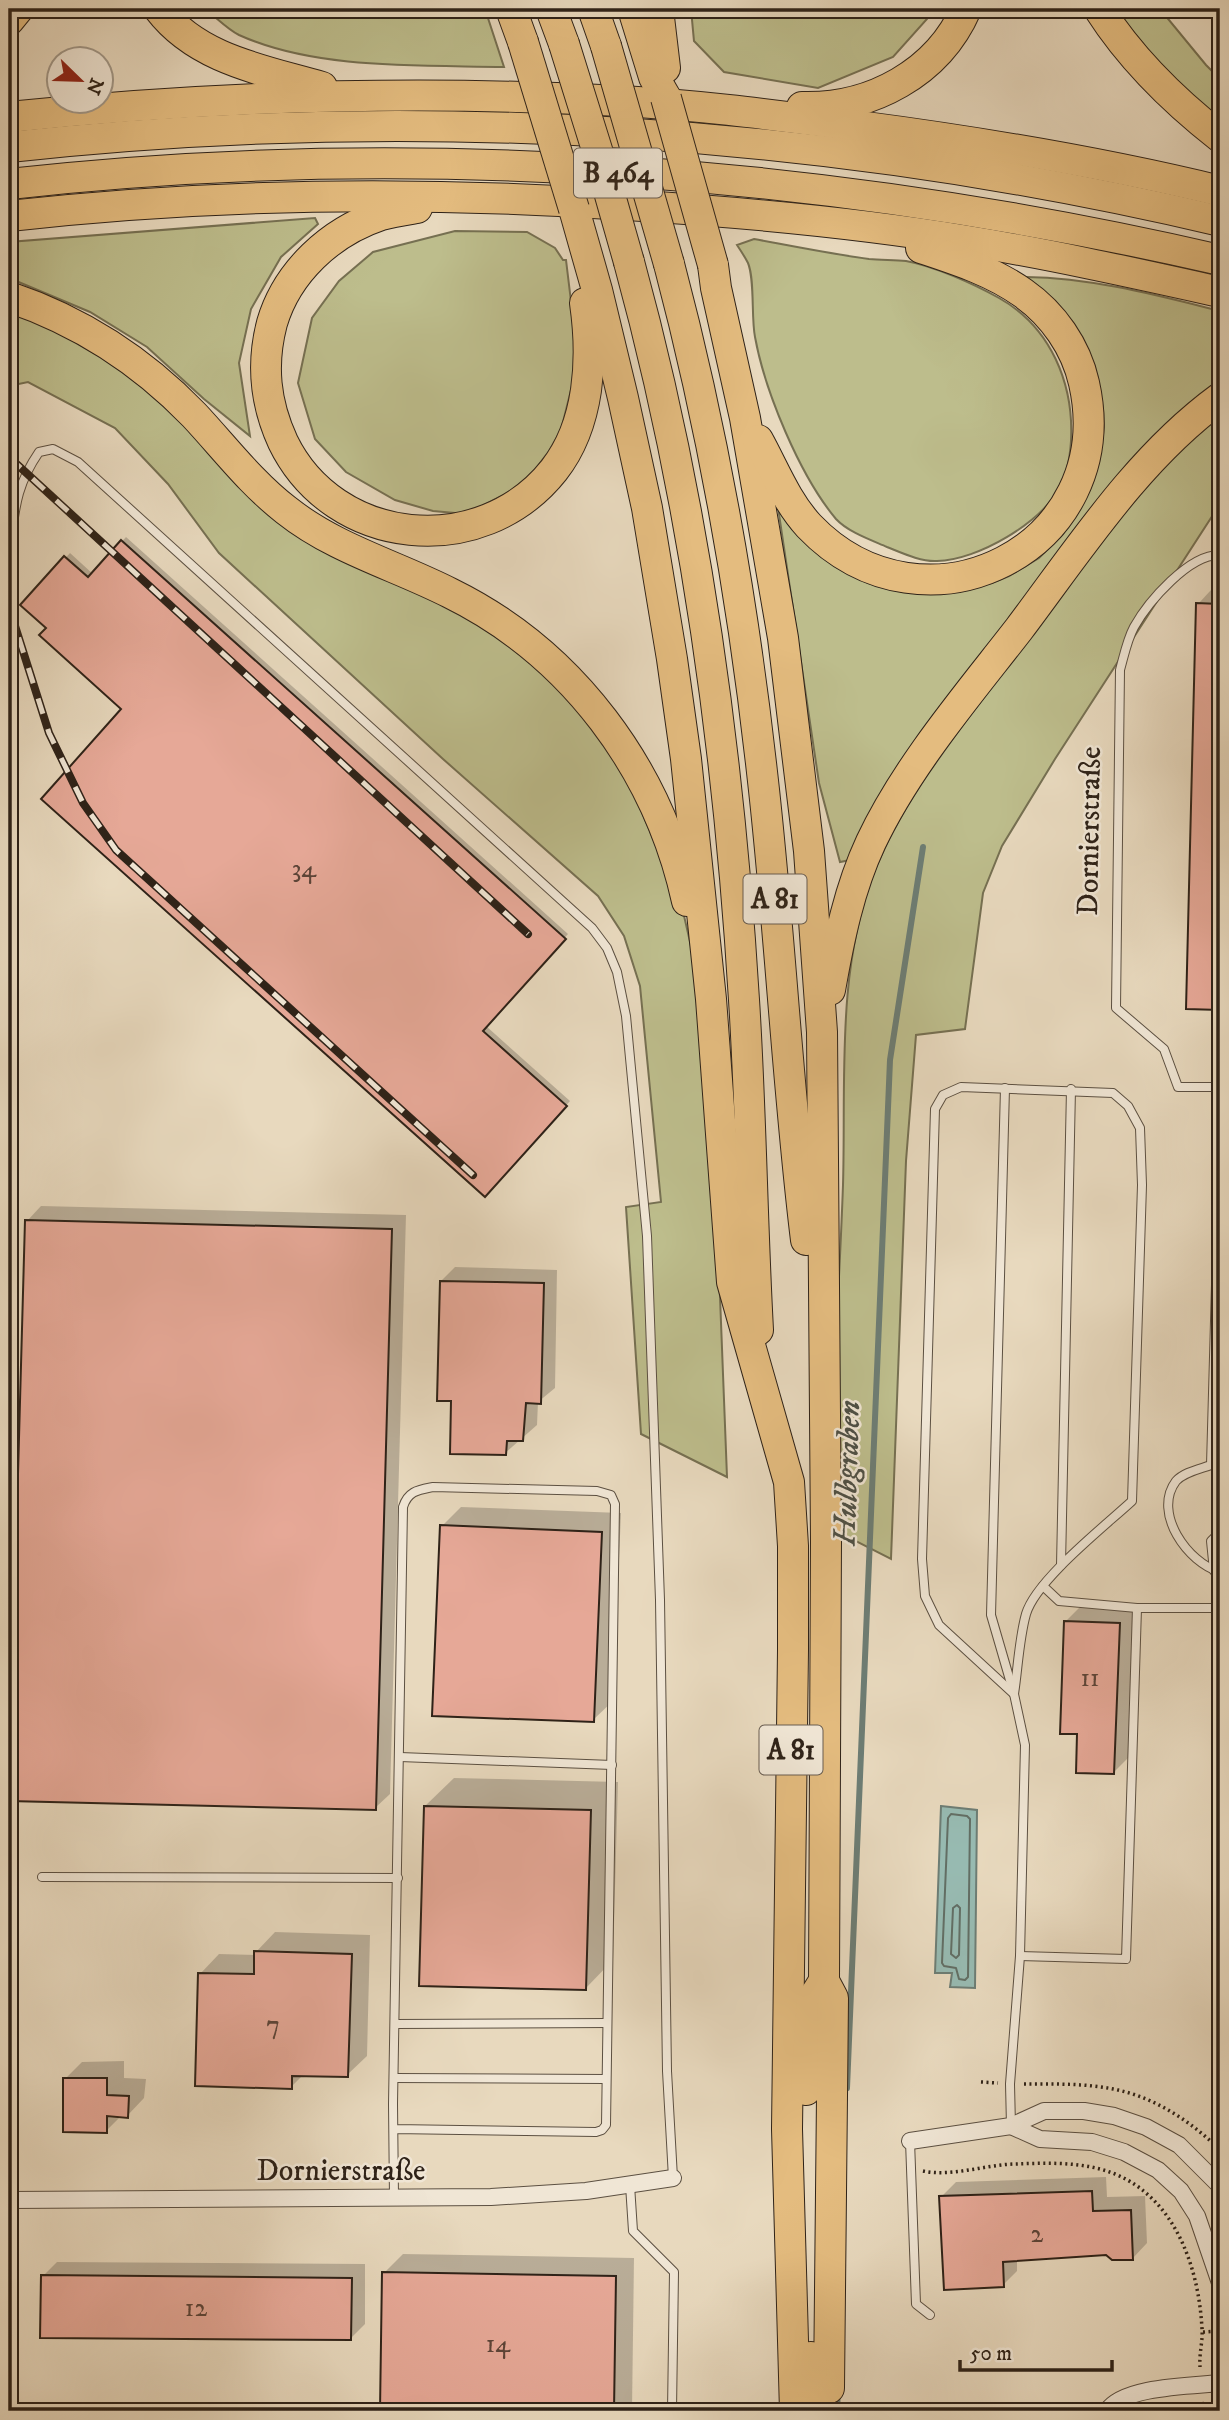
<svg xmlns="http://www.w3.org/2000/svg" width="1229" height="2420" viewBox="0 0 1229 2420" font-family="'IM FELL DW Pica',serif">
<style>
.green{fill:#bdbd8c;stroke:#767052;stroke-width:2}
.water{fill:#97bab1;stroke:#6d7d74;stroke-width:2}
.shadow{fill:#0003}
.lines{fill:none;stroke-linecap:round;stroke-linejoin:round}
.shore{stroke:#626e64;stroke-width:2}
.stream{stroke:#6d7d74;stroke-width:6}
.building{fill:#e6a897;stroke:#2e2218;stroke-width:2}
.lane-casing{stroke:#5c5042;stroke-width:10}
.street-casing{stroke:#5c5042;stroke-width:18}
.highway-casing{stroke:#2e2218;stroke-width:32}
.path{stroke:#2e2218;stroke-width:3.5;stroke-dasharray:2 3.5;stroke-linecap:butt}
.lane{stroke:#f0e6d5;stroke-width:8}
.street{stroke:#f0e6d5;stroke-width:16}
.highway{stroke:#e4bc7f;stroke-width:30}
.rail-casing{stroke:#2e2218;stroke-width:8}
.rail{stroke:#f0e6d5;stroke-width:5;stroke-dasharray:16;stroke-linecap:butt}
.highway-bridge-casing{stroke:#2e2218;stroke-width:32;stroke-linecap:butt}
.highway-bridge{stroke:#e4bc7f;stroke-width:30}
.labels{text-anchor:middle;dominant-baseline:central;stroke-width:5;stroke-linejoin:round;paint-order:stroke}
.number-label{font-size:26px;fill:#5c4438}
.shield{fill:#f0e6d5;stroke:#685d51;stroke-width:2}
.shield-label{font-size:28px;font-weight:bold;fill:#2e2218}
.street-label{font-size:30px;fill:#2e2218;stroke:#f0e6d5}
.water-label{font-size:32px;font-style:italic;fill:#4e5046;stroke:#f0e6d5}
</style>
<rect width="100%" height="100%" fill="#e8d9be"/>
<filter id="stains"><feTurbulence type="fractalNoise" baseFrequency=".00286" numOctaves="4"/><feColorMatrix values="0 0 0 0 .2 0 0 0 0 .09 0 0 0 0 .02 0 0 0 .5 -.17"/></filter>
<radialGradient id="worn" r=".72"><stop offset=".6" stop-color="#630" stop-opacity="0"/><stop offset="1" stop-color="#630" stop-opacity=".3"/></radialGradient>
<g class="green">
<path d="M205,9H485L504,67C420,65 316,70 239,35C227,29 216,17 205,9Z"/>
<polygon points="691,9 932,9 927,19 893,57 818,88 724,72 694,41"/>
<polygon points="1117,9 1160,9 1206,65 1220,79 1220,123 1185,96 1126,23"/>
<polygon points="315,218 318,224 281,257 251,309 239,363 250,436 204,399 147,347 90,312 9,278 9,242"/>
<polygon points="455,231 527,232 555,248 563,260 566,260 577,351 573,382 561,430 549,451 531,475 511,491 466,514 433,511 395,500 346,472 315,439 298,383 312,318 339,281 373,252"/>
<path d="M754,239C792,246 831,254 869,259C881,260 894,260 906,261C934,266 974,284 999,298C1051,327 1074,384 1071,441C1070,456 1067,474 1060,487C1041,523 978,560 937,561C921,562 902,553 887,547C871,540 848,532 836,519C800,476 765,392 755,337C751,317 755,280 748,263C745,257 741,251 737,245Z"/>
<path d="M1026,277C1093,278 1156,295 1220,311V389L850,860L840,862L819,783L776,494L798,531L824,558L868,583L927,594L992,583L1009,576L1039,558L1063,534L1085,499L1099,462L1104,427L1103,409L1097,375Z"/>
<polygon points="9,310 72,336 172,407 226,468 472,617 556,681 622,765 682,907 696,968 719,1271 727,1477 641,1434 626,1207 661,1202 640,986 624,936 598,896 443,759 219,553 168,484 115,428 28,382 9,386"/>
<path d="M1220,414V504L1055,759L1002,846L983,893L965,1029L916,1035L906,1161L891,1559L826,1526C831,1413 839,1299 843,1185C846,1083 836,973 873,875C900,806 948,745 992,686C1039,623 1087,561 1134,499L1167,462Z"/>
</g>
<polygon class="water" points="941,1806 977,1810 975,1988 950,1987 952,1973 935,1973"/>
<g class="shadow">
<polygon points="126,537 568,934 486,1026 570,1101 485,1195 124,709 48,628 23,605 70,553 93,574"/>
<polygon points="1212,589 1220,589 1220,1008 1188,1007 1198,604"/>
<polygon points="41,1206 406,1215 390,1794 375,1808 27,1221"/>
<polygon points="455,1267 557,1270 555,1388 538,1402 537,1425 505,1453 453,1400 441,1281"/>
<polygon points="461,1507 621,1513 613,1701 593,1720 442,1526"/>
<polygon points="1085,1602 1138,1604 1133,1753 1114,1772 1079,1733 1065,1622"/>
<polygon points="454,1778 618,1782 613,1960 585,1989 425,1806"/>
<polygon points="275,1932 370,1935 367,2056 347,2075 304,2074 291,2087 200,1974 219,1954 256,1955 256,1952"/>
<polygon points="124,2061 124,2078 146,2079 144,2098 127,2116 121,2116 106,2131 65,2079 82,2062"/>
<polygon points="1106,2177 1107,2197 1145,2196 1147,2243 1133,2258 1106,2253 1017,2259 1017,2271 1003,2285 941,2197 956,2182"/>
<polygon points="403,2254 634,2258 632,2411 382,2411 384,2273"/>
<polygon points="57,2262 365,2264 365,2324 350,2339 43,2276"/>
</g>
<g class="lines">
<g class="shore">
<polygon points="951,1814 967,1816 970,1819 968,1977 965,1980 959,1979 956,1968 944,1966 942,1963 948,1818"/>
<polygon points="957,1905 960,1908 959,1955 956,1958 951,1954 953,1908"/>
</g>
<g class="stream">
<polyline points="847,2088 890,1060 923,847"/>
<polyline points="837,2393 838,2411"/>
</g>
</g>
<g class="building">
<polygon points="121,540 566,939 483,1031 567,1106 485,1197 41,799 121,709 39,635 46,628 20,605 64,556 88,577"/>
<polygon points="1196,603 1220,604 1220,1010 1186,1009"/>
<polygon points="25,1220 392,1229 376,1810 9,1801"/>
<polygon points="440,1281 544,1283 541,1404 526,1403 523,1441 507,1441 506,1455 450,1454 451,1401 437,1401"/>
<polygon points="440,1525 602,1532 594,1722 432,1716"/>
<polygon points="1064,1621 1120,1623 1114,1774 1076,1773 1077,1734 1060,1734"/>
<polygon points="424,1806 591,1810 586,1990 419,1986"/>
<polygon points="254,1951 352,1954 348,2077 292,2076 292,2089 195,2086 198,1973 254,1974"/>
<polygon points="63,2078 107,2078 107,2095 129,2096 128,2118 107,2116 107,2133 63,2132"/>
<polygon points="1092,2191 1093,2211 1131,2210 1133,2260 1112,2260 1106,2255 1003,2262 1004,2287 944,2290 939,2196"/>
<polygon points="382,2272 616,2276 614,2411 380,2411"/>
<polygon points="41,2275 352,2278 351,2340 40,2338"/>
</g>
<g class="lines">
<defs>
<g id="lane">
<path d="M9,552C15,511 15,487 39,452L53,449L78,462L592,928L607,948L617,972L626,1016L647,1236L660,1600L667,2071L673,2178"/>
<path d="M1220,555C1189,554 1148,602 1134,627C1127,640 1124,656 1120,670L1116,1008L1164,1049L1178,1087H1220"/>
<path d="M961,1087L1113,1093L1128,1106L1140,1128L1142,1185L1132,1501C1105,1526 1036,1580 1026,1614C1019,1639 1018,1668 1014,1694L939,1625L925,1596L922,1559L935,1109L943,1095Z"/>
<polyline points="1005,1088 991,1615 1014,1694 1025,1745 1020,1956 1010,2084 1011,2126"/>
<path d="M1220,1141L1211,1465C1200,1469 1184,1472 1176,1481C1152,1513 1188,1563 1220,1572"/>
<polyline points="1061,1565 1071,1089"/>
<polyline points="1217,1570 1214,1571 1211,1541 1220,1532"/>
<polyline points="1043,1586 1059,1601 1137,1608 1220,1608"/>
<polyline points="400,1757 612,1765"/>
<polyline points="42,1877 398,1878"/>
<polyline points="1020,1956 1126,1959 1137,1608"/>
<polyline points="395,2024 607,2023"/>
<polyline points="394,2078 606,2079"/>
<path d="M394,2129L596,2132L602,2130L606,2125L615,1504L611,1495L597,1491L433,1487C418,1490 408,1491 403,1507L393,2104L394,2198"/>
<polyline points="910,2141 916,2304 930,2315"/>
<polyline points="630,2185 633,2231 674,2272 672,2411"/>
</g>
<g id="street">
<polyline points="1011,2126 1040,2139 1092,2142 1124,2152 1158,2170 1181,2191 1197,2216 1220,2283"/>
<polyline points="910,2141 1011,2126 1044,2111 1084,2111 1114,2116 1146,2127 1179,2145 1220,2186"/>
<polyline points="9,2200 491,2197 586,2191 673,2178"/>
<path d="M1107,2411C1123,2386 1192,2386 1220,2383"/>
</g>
<g id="highway">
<path d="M159,9C198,60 264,70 322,87"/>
<polyline points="511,9 523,42"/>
<polyline points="551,9 564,44"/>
<polyline points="593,9 606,46"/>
<polyline points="633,9 654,77 666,98"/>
<polyline points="658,9 665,68"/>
<path d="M1099,9C1131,59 1174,101 1220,137"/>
<polyline points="9,20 18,9"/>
<path d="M802,107C871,109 938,73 966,9"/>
<path d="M9,117C212,96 417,90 621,101C700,105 780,116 858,126C980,142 1101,162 1220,191"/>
<path d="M9,147C411,103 827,128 1220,221"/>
<path d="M9,184C412,139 826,169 1220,260"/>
<path d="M417,208C405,210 392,212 381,215C330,232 287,272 272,323C261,365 265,403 283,442C334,547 481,562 554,470C590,424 593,359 585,303"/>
<polyline points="574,209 597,290 623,398 647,508 672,659 686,759 711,999 732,1282 789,1482 793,1546 793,1650 787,2129 795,2411"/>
<path d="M9,216C214,193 421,191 627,205C739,212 851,222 962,240C1049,254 1134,273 1220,292"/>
<path d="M629,262C695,502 729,752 744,1000C751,1109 752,1220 758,1330"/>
<path d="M669,264C713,430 743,601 762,772C780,928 787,1085 806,1240"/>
<polyline points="713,265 716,288 745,418 783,638 809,851 822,1032 826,1541 824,1981 812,2000 806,2090"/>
<path d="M9,297C80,321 142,361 194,415C224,447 251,483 286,510C335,549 395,565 450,593C572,653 658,769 687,901"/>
<path d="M758,440C774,469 786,501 809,526C925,647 1121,547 1084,383C1076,347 1053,314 1023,293C992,271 957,260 921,248"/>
<path d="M830,990C839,939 849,889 871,842C907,766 967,696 1019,629C1080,548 1138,458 1220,398"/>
<polyline points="824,1981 833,1998 829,2388"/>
<polyline points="811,2357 812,2388 820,2411"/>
</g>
</defs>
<use href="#lane" class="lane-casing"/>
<use href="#street" class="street-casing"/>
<use href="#highway" class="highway-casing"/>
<g class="path">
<polyline points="981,2082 998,2083"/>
<path d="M1024,2084C1056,2084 1090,2083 1122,2091C1159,2100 1194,2124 1220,2150"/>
<path d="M923,2171C952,2177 984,2165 1014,2164C1047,2163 1083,2161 1115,2174C1176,2199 1199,2269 1202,2329C1203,2341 1199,2353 1200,2367"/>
<polyline points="1203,2332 1220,2331"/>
<polyline points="1202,2402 1203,2411"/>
</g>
<use href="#lane" class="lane"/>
<use href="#street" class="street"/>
<use href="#highway" class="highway"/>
<defs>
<g id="rail">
<polyline points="9,457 528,934"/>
<polyline points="9,607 49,733 83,803 116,850 473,1175"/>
</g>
</defs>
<use href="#rail" class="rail-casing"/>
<use href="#rail" class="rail"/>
<defs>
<g id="highway-bridge">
<polyline points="523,42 574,209"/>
<polyline points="564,44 598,153 629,262"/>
<polyline points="606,46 669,264"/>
<polyline points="666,98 713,265"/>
</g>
</defs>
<use href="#highway-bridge" class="highway-bridge-casing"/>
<use href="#highway-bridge" class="highway-bridge"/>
</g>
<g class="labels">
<g class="number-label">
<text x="304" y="869">34</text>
<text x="1090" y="1678">11</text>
<text x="273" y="2025">7</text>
<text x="1037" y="2234">2</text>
<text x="196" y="2308">12</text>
<text x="498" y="2344">14</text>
</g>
<g class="shield">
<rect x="574" y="148.5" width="88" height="49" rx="5"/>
<rect x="743.5" y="874.5" width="63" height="49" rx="5"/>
<rect x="759.5" y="1725.5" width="63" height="49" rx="5"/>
</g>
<g class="shield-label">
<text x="618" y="173">B 464</text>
<text x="775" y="899">A 81</text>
<text x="791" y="1750">A 81</text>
</g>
<g class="street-label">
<text transform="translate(1090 831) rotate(-89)">Dornierstraße</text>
<text x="341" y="2171">Dornierstraße</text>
</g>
<g class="water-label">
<text transform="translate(848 1473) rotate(-88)">Hulbgraben</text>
</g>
</g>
<rect width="1229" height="2420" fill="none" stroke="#e8d9be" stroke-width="35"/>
<rect x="10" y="10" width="1208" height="2399" fill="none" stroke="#2e2218" stroke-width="3.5"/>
<rect x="18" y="18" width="1194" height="2385" fill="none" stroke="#2e2218" stroke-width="2"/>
<g transform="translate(80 80) rotate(113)"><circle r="33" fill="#f0e6d5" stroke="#a29889" stroke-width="2"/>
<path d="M0-5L12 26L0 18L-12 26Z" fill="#8f2418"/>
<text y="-10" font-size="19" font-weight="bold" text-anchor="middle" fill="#2e2218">N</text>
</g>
<path d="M960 2360v10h152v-10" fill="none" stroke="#2e2218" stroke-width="3.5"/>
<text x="970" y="2360" font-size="21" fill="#2e2218" stroke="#f0e6d5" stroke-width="5" paint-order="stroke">50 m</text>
<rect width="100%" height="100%" filter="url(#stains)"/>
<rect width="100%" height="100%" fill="url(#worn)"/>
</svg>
